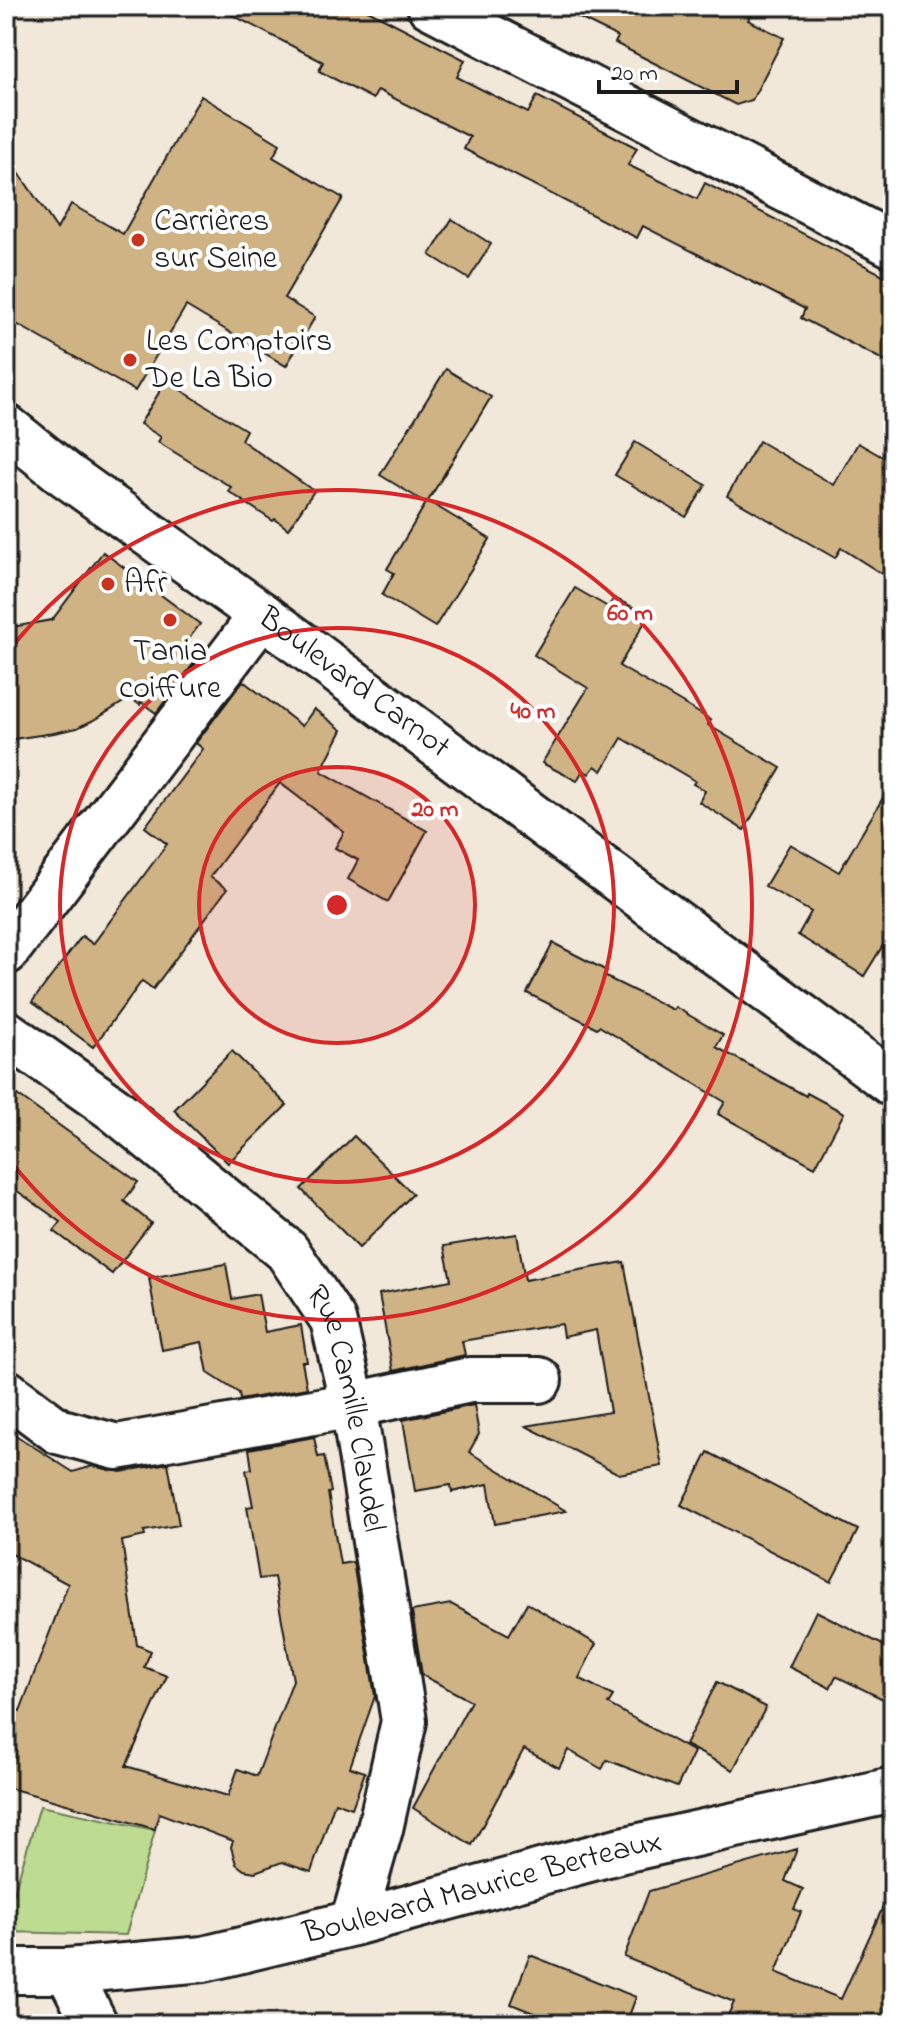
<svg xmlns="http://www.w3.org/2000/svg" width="899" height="2030" viewBox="0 0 899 2030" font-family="'Indie Flower',sans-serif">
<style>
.green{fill:#bedb92;stroke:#6d7c57;stroke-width:2}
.building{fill:#d0b385;stroke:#1c1c1c;stroke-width:2}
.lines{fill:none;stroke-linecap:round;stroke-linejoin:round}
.minor-casing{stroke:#1c1c1c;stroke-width:50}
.minor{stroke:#fff;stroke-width:44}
.ring{fill:none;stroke:#d62828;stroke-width:4}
.poi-dot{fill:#c8321e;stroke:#fff;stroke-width:3}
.labels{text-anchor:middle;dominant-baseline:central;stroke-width:8;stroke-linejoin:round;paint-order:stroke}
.poi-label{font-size:32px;fill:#1c1c1c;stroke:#fff;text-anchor:start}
.street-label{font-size:32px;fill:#1c1c1c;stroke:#fff}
.centre{fill:#d62828;stroke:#fff;stroke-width:4}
.ring-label{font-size:24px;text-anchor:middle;font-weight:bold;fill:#d62828;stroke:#fff;stroke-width:8;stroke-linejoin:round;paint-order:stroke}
</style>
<rect width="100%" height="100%" fill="#f1e8da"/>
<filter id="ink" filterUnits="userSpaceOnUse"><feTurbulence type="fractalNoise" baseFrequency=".0125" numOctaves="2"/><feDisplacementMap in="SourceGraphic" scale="16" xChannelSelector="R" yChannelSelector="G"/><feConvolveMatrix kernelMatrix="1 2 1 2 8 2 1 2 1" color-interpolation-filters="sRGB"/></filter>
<g filter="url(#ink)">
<polygon class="green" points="40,1806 155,1830 126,1935 6,1932 6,1919"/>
<g class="building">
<polygon points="215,6 360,6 465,60 457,77 528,113 537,96 637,148 628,165 697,199 705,183 893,280 893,365 801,318 805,309 643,226 637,238 464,149 470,137 378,90 373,99 319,71 323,62"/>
<polygon points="555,6 756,6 748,20 784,38 752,100 736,105 615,43 618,37"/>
<polygon points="201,96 280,144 273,157 343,198 284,298 315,317 286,366 186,306 135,391 6,318 6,154 57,229 71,204 123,234"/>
<polygon points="452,219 491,244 469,279 430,255"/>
<polygon points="446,369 491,397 428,501 490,539 435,627 382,595 394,573 387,569 426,503 380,475"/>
<polygon points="166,381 246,430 241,440 314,491 288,529 275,519 273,521 228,491 231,487 158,442 161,437 140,424"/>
<polygon points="759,441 834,485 858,443 893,463 893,581 841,548 835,558 727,496"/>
<polygon points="635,442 706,485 686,517 615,475"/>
<polygon points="103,552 200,624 188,640 203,651 156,713 141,702 140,705 130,698 96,719 77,728 54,733 6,740 6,628 52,620"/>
<polygon points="575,588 608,607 614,598 649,615 619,666 711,720 708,725 781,768 744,830 699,802 705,791 693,784 695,781 622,738 602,771 595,766 589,774 583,770 577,781 542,763 588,688 534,655"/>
<polygon points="243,681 302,726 314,709 342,730 321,771 427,831 388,902 348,879 358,860 335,848 344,832 280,783 210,877 227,889 153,989 142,981 93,1047 32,1002 82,936 93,944 167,844 145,827 203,749 196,743"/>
<polygon points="893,781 893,929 864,976 798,935 811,912 765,886 790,844 839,872"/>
<polygon points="553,943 607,971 604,976 673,1010 675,1007 723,1035 716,1047 806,1096 807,1093 844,1113 815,1167 718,1114 725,1102 599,1026 597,1028 527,993"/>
<polygon points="232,1051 287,1105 228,1163 174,1110"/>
<polygon points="6,1087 138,1182 124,1201 151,1223 112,1274 54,1231 61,1222 6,1183"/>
<polygon points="354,1136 413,1194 359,1248 301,1189"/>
<polygon points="517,1234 525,1280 624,1262 662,1466 619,1474 526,1426 610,1412 596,1330 563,1337 561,1324 462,1341 465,1355 393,1371 379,1294 451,1280 444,1246"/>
<polygon points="226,1264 232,1299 258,1294 265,1332 301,1325 307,1362 302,1362 307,1388 240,1400 239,1393 208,1373 202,1342 162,1350 149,1278"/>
<polygon points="474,1405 479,1434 469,1452 566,1511 495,1524 488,1484 452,1492 451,1485 415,1491 403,1420"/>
<polygon points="6,1429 73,1472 93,1466 121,1472 168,1463 179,1525 144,1531 145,1536 122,1541 137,1645 151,1651 144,1667 167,1676 126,1766 228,1796 238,1769 257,1776 293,1680 274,1577 259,1579 247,1507 253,1506 246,1470 252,1469 249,1449 314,1437 318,1457 324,1456 331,1492 328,1493 340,1564 353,1562 375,1696 350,1767 365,1772 352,1808 335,1802 311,1872 282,1862 255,1872 244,1870 236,1864 231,1847 233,1841 159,1813 155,1829 6,1787 6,1705 20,1711 68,1584 6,1551"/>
<polygon points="708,1452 858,1530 831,1582 681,1505"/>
<polygon points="527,1603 596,1644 579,1678 613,1696 608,1704 694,1752 677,1787 607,1760 602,1769 568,1750 559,1768 524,1749 472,1845 413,1808 471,1701 422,1675 412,1611 451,1604 509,1635"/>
<polygon points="816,1611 893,1650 893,1704 836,1676 830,1688 789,1667"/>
<polygon points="717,1682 766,1707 733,1770 685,1745"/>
<polygon points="797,1849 785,1881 803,1889 794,1909 801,1912 776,1972 841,1999 893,1885 893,2024 724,2024 734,2002 624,1957 649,1891"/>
<polygon points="530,1955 636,1997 626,2024 561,2024 511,2004"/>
</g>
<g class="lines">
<defs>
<g id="minor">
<polyline points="430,6 893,245"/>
<path id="s1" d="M6,427L66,475L262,615L893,1084"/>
<polyline points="6,952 262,615"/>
<path id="s2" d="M6,1033L114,1109L287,1251L333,1320L353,1405L404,1721L380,1829L353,1923"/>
<polyline points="6,1392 58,1431 117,1447 353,1405 470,1380 539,1380"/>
<path id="s3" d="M6,1971H68L204,1959L353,1923L618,1851L893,1790"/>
<polyline points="68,1971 95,2024"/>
</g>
</defs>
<use href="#minor" class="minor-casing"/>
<use href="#minor" class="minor"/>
</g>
</g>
<circle cx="337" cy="905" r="138" fill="#d62828" fill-opacity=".12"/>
<g class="ring">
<circle cx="337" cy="905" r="138"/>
<circle cx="337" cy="905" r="277"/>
<path d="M8 652A415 415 0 1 1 8 1158"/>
</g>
<g class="poi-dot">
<circle cx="138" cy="240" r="8"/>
<circle cx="130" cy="360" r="8"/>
<circle cx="108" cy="584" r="8"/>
<circle cx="170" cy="620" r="8"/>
</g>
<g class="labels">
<g class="poi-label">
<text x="154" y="222">Carrières<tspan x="154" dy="37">sur Seine</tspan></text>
<text x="146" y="342">Les Comptoirs<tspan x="146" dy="37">De La Bio</tspan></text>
<text x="124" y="584">Afr</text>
<text x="170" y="652" text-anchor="middle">Tania<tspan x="170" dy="37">coiffure</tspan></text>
</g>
<g class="street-label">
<text stroke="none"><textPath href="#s1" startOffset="432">Boulevard Carnot</textPath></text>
<text stroke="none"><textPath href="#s2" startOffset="528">Rue Camille Claudel</textPath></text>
<text stroke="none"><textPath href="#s3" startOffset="486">Boulevard Maurice Berteaux</textPath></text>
</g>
</g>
<circle cx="337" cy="905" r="12" class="centre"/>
<g class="ring-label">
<text x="630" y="620">60 m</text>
<text x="533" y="718">40 m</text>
<text x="435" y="816">20 m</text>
</g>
<rect width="899" height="2030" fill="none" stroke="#fff" stroke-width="32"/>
<rect x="16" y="16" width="867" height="1998" fill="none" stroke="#1c1c1c" stroke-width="3" filter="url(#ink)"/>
<path d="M599 80v12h138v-12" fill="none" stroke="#1c1c1c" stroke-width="4"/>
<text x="611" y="80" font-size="24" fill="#1c1c1c" stroke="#ffffff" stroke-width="6" paint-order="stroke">20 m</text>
</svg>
